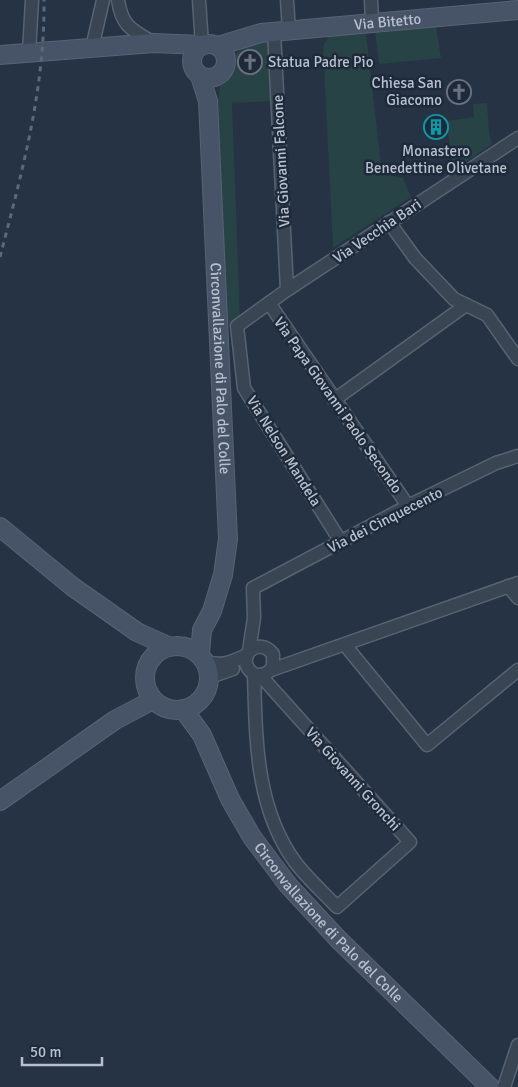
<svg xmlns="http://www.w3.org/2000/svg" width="518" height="1087" viewBox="0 0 518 1087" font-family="Signika,sans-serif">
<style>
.green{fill:#274346}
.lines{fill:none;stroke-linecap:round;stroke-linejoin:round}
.street-casing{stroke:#586372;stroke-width:15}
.secondary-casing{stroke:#586372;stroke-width:20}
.street{stroke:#3a4554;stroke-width:12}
.secondary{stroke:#475468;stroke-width:18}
.rail{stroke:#5b697c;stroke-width:3;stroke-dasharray:5 5;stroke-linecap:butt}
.labels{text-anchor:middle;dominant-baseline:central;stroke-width:5;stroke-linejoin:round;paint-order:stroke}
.street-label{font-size:15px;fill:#b7c0ce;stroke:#1e2a3a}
.poi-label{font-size:15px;fill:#b7c0ce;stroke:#1e2a3a;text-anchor:start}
</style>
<rect width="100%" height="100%" fill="#253345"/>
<g class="green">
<polygon points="436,27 441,58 379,64 375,31"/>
<polygon points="366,33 382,174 403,178 411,197 333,248 323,46 329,36"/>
<path d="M270,42L273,101L232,103L240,318L224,328C222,290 221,252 219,214C217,176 209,92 230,60C238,48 255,44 270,42Z"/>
<polygon points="487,103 489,133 492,144 454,170 446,121 474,117 473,104"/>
</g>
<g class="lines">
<defs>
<g id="street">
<path d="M118,0C122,27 132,30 154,43"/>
<polyline points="199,0 202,45"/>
<polyline points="287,0 289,31"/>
<polyline points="371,0 372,22"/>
<polyline points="274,32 287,290"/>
<polyline points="92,48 103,0"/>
<polyline points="29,52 32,0"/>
<polyline points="389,222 415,258 454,299 487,315 518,359"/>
<polyline points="269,303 408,506"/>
<polyline points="334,400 466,305"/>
<polyline points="341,542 244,388 237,326 287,290 518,138"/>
<polyline points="508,586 518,598"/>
<polyline points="345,645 427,745 518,670"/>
<polyline points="249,651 254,618 253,588 408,506 496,463 518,456"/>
<path d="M204,660C219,668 232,662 247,655"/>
<polyline points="271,670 518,583"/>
<path d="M254,674C263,676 269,674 273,666V654C257,634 233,660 254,674C256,738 255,807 295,862C307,878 323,892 337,907L410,842L260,675"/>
<polyline points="210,677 233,669"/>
<polyline points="504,1087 518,1045"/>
</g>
<g id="secondary">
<circle cx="209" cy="61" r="17"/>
<path id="s1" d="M218,46L261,33L518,10"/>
<polyline points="0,55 154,43 202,45"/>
<path id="s2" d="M200,76L208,101L228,539L223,575L212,611L202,630L200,654"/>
<polyline points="0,527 73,587 137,632 168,646"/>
<circle cx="177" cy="678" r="32"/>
<path id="s3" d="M183,709L202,735L230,799L252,837L288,885L338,939L490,1087"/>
<polyline points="0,801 115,720 153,700"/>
</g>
</defs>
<use href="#street" class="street-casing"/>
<use href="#secondary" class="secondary-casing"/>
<use href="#street" class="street"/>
<use href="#secondary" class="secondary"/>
<path class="rail" d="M0,257C22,172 45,89 44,0"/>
</g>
<defs>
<symbol id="church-ring" viewBox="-11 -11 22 22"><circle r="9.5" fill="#1e2a3a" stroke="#6b7280" stroke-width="1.5"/><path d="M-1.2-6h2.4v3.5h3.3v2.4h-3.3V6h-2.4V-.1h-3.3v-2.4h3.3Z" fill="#6b7280"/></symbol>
<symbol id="building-ring" viewBox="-11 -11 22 22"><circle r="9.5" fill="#1e2a3a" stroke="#0f9aa8" stroke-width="1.5"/><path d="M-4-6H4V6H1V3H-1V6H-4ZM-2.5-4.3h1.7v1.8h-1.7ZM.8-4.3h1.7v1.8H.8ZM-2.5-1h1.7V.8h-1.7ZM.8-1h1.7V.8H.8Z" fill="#0f9aa8"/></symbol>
</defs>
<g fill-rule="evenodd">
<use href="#church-ring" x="236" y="48" width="28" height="28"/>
<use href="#church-ring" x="445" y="78" width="28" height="28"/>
<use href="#building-ring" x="422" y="113" width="28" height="28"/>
</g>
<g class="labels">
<g class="street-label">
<text stroke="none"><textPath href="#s1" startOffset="172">Via Bitetto</textPath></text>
<text transform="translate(281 161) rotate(-93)">Via Giovanni Falcone</text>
<text transform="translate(377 231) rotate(-34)">Via Vecchia Bari</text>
<text stroke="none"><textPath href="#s2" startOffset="294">Circonvallazione di Palo del Colle</textPath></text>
<text transform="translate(338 405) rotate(55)">Via Papa Giovanni Paolo Secondo</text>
<text transform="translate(284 451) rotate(58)">Via Nelson Mandela</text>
<text transform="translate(385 520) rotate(-27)">Via dei Cinquecento</text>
<text transform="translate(353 779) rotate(48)">Via Giovanni Gronchi</text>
<text stroke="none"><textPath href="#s3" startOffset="261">Circonvallazione di Palo del Colle</textPath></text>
</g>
<g class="poi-label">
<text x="268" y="62">Statua Padre Pio</text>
<text x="442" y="83" text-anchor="end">Chiesa San<tspan x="442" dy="17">Giacomo</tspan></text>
<text x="436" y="151" text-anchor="middle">Monastero<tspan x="436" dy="17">Benedettine Olivetane</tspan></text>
</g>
</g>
<path d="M22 1057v8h80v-8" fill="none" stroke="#b7c0ce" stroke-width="2.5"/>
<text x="30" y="1057" font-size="15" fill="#b7c0ce" stroke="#1e2a3a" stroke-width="4" paint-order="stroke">50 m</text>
</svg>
